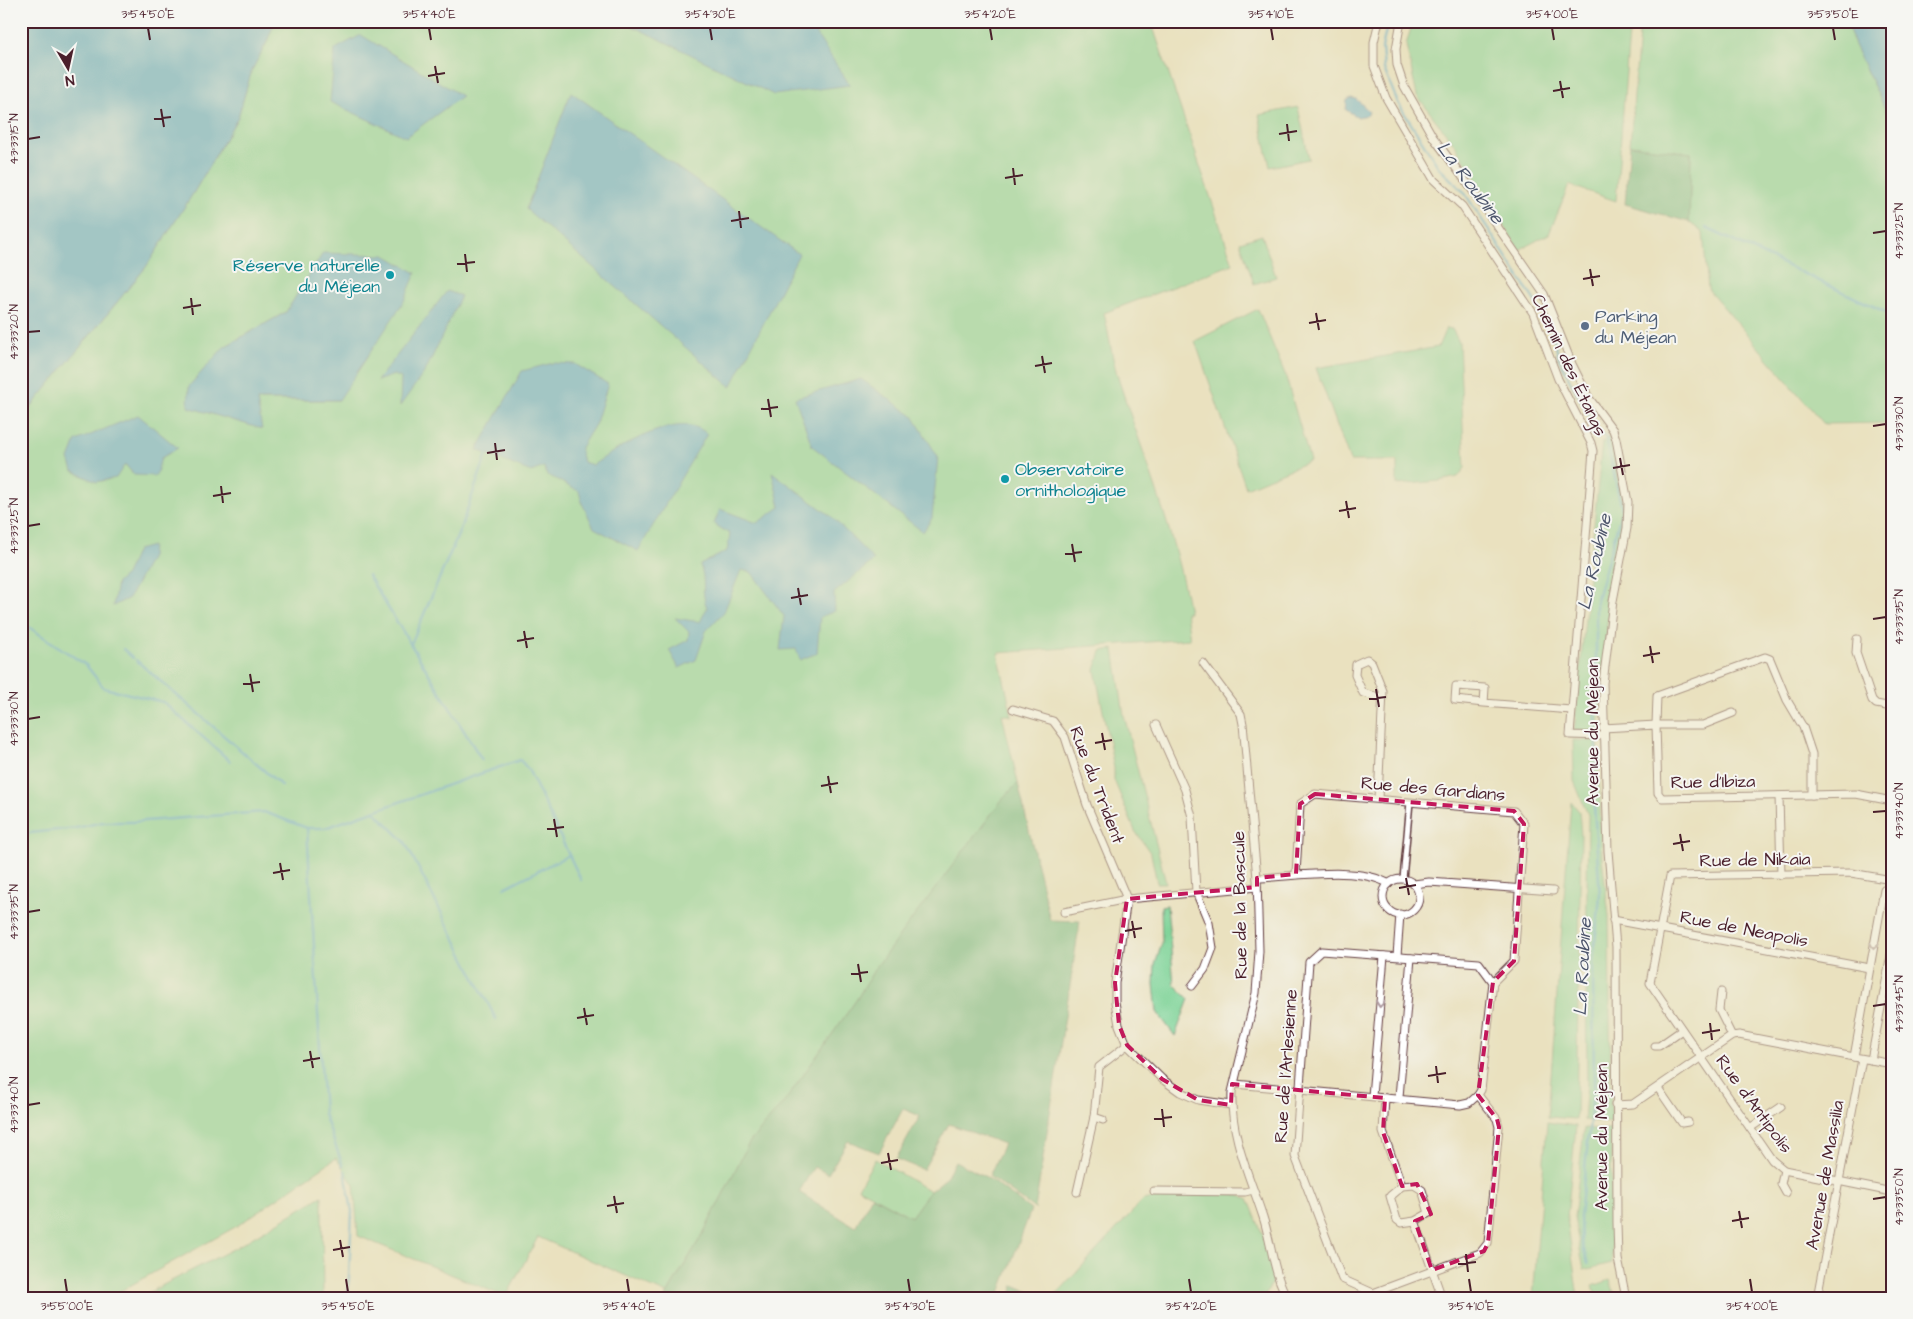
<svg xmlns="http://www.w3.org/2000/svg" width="1913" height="1319" viewBox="0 0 1913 1319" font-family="'Architects Daughter',sans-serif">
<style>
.green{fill:#7ed397;stroke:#647961;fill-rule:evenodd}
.forest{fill:#66b580;stroke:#586a56}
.water{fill:#4fa4cb;stroke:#4c627b}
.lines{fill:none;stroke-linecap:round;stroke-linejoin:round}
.stream{stroke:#4fa4cb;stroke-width:2.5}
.pedestrian-casing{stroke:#623c41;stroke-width:8}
.minor-casing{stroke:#623c41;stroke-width:9}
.pedestrian{stroke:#fff;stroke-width:5}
.minor{stroke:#fff;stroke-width:7}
.oneway{stroke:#ae9aa0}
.marked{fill:none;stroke:#c2185b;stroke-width:4;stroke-dasharray:10 6;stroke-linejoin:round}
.ticks{fill:none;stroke:#4a1f2b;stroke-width:2}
.culture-dot{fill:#0f9aa8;stroke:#f6f6f2;stroke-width:2}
.service-dot{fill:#5c6f8a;stroke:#f6f6f2;stroke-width:2}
.labels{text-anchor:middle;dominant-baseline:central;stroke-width:4;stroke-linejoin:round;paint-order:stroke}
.culture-label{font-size:18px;fill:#0d838f;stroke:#f6f6f2;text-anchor:end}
.service-label{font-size:18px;fill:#4e5e75;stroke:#f6f6f2;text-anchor:start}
.street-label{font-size:18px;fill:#4a1f2b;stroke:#f6f6f2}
.water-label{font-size:19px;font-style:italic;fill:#4c546b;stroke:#f6f6f2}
.neatline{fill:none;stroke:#4a1f2b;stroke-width:2}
.ticks-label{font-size:12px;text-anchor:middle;fill:#4a1f2b}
</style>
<rect width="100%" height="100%" fill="#f6f6f2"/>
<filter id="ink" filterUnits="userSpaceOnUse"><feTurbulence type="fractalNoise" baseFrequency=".02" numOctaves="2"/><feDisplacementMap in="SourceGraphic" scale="10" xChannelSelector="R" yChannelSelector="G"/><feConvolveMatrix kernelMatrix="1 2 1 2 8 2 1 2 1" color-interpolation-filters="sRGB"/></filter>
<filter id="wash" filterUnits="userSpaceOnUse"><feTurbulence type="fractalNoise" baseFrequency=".0096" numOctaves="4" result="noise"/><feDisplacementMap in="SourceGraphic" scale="20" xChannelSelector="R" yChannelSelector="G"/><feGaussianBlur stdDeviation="1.12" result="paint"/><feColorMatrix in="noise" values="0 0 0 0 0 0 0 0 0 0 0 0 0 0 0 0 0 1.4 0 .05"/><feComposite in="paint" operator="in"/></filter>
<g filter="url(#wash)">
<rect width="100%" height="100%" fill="#eae1bf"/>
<g class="green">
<path d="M275,21H1151L1233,264L1104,313C1109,335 1112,359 1119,381C1144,457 1175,532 1189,612H1186L1190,639L998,653L1012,716L1002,714L1018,783L1001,801L874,970L857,999L785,1101L749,1143L704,1232L667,1294L538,1237L506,1297L358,1236L354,1185L336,1158L237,1226L108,1298H21V419L146,267L194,192L238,117L252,70L267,42ZM303,286L339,400H256L224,347L286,312ZM177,448L134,475L125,464Z"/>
<polygon points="1413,21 1630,21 1616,201 1569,185 1549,234 1519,250 1455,145 1417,96 1406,45"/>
<polygon points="1640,21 1847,21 1854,45 1892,123 1892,423 1824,424 1708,289 1703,233 1689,222 1691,153 1630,145"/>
<polygon points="1298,107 1309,159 1270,167 1259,115"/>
<polygon points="1262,235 1276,277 1254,284 1240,242"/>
<polygon points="1258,309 1285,374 1310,461 1246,488 1195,341"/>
<polygon points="1446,328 1452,329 1459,342 1465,468 1458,477 1439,481 1397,485 1397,461 1350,461 1316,368 1438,347"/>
<polygon points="1611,436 1624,508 1609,602 1599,731 1574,732 1602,442"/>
<polygon points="1114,649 1124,715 1166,883 1157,883 1151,854 1135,831 1114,780 1114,768 1095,670 1101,651"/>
<polygon points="1573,740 1598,741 1602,858 1609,916 1611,1123 1584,1120 1587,1083 1586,970 1588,815 1574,781"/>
<polygon points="1571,802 1579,811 1581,835 1576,1119 1548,1117"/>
<polygon points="1167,905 1174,984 1189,999 1175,1036 1157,1012 1154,984 1155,965 1162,943 1161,906"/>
<polygon points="1547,1122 1576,1126 1567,1218 1578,1298 1533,1298"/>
<polygon points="1584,1128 1611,1130 1612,1263 1584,1270 1574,1218"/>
<polygon points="875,1159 930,1191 911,1217 858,1188"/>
<polygon points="1232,1194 1248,1198 1265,1240 1274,1279 1264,1298 1053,1298 1143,1200 1162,1196"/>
<polygon points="322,1196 323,1298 138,1298 235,1248"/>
<polygon points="1610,1280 1616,1298 1597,1298 1593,1286"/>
</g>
<g class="forest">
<polygon points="1630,145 1691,153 1689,222 1625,204"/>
<polygon points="1018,783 1050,920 1080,921 1035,1209 989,1176 1004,1144 949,1124 923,1170 896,1159 920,1116 903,1109 879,1153 848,1141 828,1174 814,1167 799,1192 855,1227 872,1196 911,1217 930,1191 945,1179 955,1161 988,1178 1031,1210 998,1298 965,1298 960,1295 959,1298 665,1298 704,1232 749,1143 785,1101 857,999 874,970 1001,801"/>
<polygon points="1014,1285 1044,1298 1010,1298"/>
</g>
<g class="water">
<polygon points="21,21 275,21 267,42 252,70 238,117 194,192 146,267 21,419"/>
<polygon points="622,21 812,21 814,31 850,85 774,95"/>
<polygon points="1847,21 1891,21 1892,123 1854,45"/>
<polygon points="361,35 462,96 406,137 330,102 335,49"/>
<polygon points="571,92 799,254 731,387 526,209"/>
<polygon points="1351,98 1356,99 1369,111 1368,115 1358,117 1346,110 1347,100"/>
<polygon points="323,253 385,255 416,273 404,301 339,400 257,400 262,429 188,407 189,386 224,347 286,312"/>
<polygon points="447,291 461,296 426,370 400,406 401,378 394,375 377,381"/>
<path d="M553,363L575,364L608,384L596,423L580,449L583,462L593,465C617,448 681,408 707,434L638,551L594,528L582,503L579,491C567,487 559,479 547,475L544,467L531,472L477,450L522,371Z"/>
<polygon points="861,379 913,416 938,457 932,518 923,532 812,446 795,398"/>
<polygon points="138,415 178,448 161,458 156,476 134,475 125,464 116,478 96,482 73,471 69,459 76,441"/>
<path d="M772,472L831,516L874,560L834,593L835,611L820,617L817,653L800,660L796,649L780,650L784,616L751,572L741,570L724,612L706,631L696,660L679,668L669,650L688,640L689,632L675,618L700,622L707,608C700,590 707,582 700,565L727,551L730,534L714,524L720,509L757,523L780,507Z"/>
<polygon points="152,546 151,557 129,598 113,606 117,583 126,575 137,550"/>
</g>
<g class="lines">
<g class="stream">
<polyline points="1388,21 1382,48 1384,69 1398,103 1439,168 1464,192 1551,326 1559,359 1594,426 1606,438 1622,510 1596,602 1596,749 1593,790 1600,896 1593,961 1594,1083 1580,1216 1581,1239 1588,1264"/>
<polyline points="1706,228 1892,315"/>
<polyline points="368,575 482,760"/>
<polyline points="21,622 86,665 104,688 163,702 230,761"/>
<polyline points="411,644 458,535 487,454"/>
<polyline points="123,649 133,658"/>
<polyline points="136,660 282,786"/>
<polyline points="375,812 405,842 496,1019"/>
<polyline points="307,828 324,1114 343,1166"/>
<polyline points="21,834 76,828 103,822 131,822 264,812 307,828 325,828 520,760 528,769 581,880"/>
<polyline points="504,888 569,855"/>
<polyline points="345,1171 352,1211 348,1298"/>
</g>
</g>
</g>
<g filter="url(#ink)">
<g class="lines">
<defs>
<polyline id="pedestrian" points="1403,879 1410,802"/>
<g id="minor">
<polyline points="1379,21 1374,42 1374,66 1386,98 1434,180 1462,206 1533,313 1558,379 1591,443 1593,451 1570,735 1604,736"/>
<polyline points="1401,21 1396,49 1397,65 1404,86 1433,137 1470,187 1544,294 1572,364 1589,398 1613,430 1616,439 1628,502 1627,528 1613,601 1603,683 1608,851 1616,947 1617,1223 1618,1259 1626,1298"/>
<polyline points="1857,639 1856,653 1872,700 1876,704 1892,707"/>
<path d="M1203,663L1241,714L1243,724L1257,878L1259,951L1256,993L1232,1092C1230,1136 1250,1177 1263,1217C1271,1241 1274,1278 1288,1298"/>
<polyline points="1484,703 1455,700 1456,686 1485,688 1484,703 1571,710"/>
<polyline points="1013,709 1053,721 1065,737 1087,805 1127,899 1115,983 1115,1002 1119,1025 1127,1045 1162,1079 1180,1092 1198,1100 1231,1105"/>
<polyline points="1733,713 1703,725 1656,725 1657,696 1765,657 1770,659 1787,700 1803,727 1812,754 1812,795"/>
<polyline points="1156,725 1185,790 1192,817 1196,892 1209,923 1213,948 1205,969 1192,986"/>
<polyline points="1603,728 1656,725 1658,793 1662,798 1856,794 1892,801"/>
<polyline points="1779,796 1781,875"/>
<polyline points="1378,799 1383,691 1372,663 1367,659 1356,664 1355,675 1363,693 1383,698"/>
<polyline points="1296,874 1300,804 1315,794 1514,811 1524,824 1514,961 1493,982"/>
<path d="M1257,878C1292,877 1359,865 1389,884"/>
<circle cx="1401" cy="897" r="18"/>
<polyline points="1892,880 1851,873 1670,876 1650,983 1772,1160 1784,1170 1892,1192"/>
<polyline points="1414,884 1429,882 1553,891"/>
<polyline points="1892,885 1884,890 1854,1057 1871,1060 1892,950"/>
<polyline points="1064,912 1127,899 1257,887"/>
<polyline points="1613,920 1869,968"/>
<polygon points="1321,951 1479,963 1493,982 1481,1090 1478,1095 1497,1119 1499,1127 1488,1243 1480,1253 1373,1293 1342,1279 1295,1156 1309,962"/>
<polyline points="1397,956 1400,914"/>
<polyline points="1721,992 1719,1010 1732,1036"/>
<polyline points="1655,1046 1659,1046 1682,1030"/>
<polyline points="1871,1060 1892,1064"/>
<polyline points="1235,1084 1460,1105 1469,1103 1478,1095"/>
<polyline points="1658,1088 1682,1123 1688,1122"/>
<polyline points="1372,1096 1384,956"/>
<polyline points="1399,1097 1411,958"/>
<polyline points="1385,1098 1383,1132 1402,1186"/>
<polyline points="1615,1105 1633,1104 1732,1036 1739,1035 1854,1057"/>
<polyline points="1103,1120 1094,1117 1099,1067 1127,1045"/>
<polyline points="1750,1128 1781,1107"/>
<polyline points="1784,1170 1781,1184 1786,1193"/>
<polygon points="1414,1185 1422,1190 1429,1213 1415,1221 1401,1223 1397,1220 1390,1196 1402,1186"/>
<polyline points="1154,1191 1245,1192 1253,1190"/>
<polyline points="1077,1192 1094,1117"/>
<polyline points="1415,1221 1442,1298"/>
<polyline points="1817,1298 1862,1059"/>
</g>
</defs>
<use href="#pedestrian" class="pedestrian-casing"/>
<use href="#minor" class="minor-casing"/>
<use href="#pedestrian" class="pedestrian"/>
<use href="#minor" class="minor"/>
</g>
<defs><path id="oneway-chevron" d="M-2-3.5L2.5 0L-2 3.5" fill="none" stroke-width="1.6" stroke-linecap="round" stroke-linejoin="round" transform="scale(1.25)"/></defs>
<g class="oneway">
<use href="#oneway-chevron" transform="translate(1874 946) rotate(101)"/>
<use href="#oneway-chevron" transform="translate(1380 1004) rotate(95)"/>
</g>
</g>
<path d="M0 0H1913V1319H0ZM1315,794L1514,811L1524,824L1514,961L1493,982L1478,1095L1497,1119L1499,1127L1488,1243L1484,1251L1432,1270L1415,1221L1431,1214L1417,1184L1402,1186L1383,1132L1385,1098L1232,1084L1231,1105L1198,1100L1162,1079L1127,1045L1119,1025L1115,983L1127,899L1257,887V878L1296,874L1300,804Z" fill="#eae1bf" fill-opacity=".55" fill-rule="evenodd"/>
<path class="marked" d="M1315,794L1514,811L1524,824L1514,961L1493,982L1478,1095L1497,1119L1499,1127L1488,1243L1484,1251L1432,1270L1415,1221L1431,1214L1417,1184L1402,1186L1383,1132L1385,1098L1232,1084L1231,1105L1198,1100L1162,1079L1127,1045L1119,1025L1115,983L1127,899L1257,887V878L1296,874L1300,804Z"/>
<path class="ticks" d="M148,28L150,40M429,28L431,40M710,28L712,40M990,28L992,40M1271,28L1273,40M1552,28L1554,40M1833,28L1835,40M435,66L438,83M428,76L445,73M1560,81L1563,98M1553,91L1570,88M161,109L164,127M154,119L171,117M1287,124L1289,141M1279,134L1297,131M28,139L40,137M1013,168L1015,185M1005,178L1023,175M739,211L741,228M731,221L749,218M1873,233L1886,231M465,254L467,272M457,264L475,262M1590,269L1593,286M1583,279L1600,276M191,298L193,315M183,308L201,305M1316,313L1319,330M1309,323L1326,320M28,332L40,331M1042,356L1045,373M1035,366L1052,363M768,399L771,417M761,409L778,407M1873,426L1886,424M495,443L497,460M487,453L505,450M1620,458L1623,475M1613,468L1630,465M221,486L223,503M213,496L231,493M1346,501L1349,518M1339,511L1356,508M28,526L40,524M1072,544L1075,562M1065,554L1082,552M798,588L801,605M791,598L808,595M1873,619L1886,617M524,631L527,648M517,641L534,638M1650,646L1653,663M1643,656L1660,653M250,674L253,692M243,684L260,682M1376,689L1379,707M1369,699L1386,697M28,719L40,717M1102,733L1105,750M1095,743L1112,740M828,776L831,793M821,786L838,783M1873,812L1886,811M554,819L557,837M547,829L564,827M1680,834L1683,851M1673,844L1690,841M280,863L283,880M273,873L290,870M1406,878L1409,895M1399,888L1416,885M28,912L40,910M1132,921L1135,938M1125,931L1142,928M858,964L861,982M851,974L868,972M1873,1006L1886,1004M584,1008L587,1025M577,1018L594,1015M1710,1023L1712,1040M1702,1033L1720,1030M310,1051L313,1068M303,1061L320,1058M1436,1066L1438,1083M1428,1076L1446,1073M28,1105L40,1103M1162,1109L1164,1127M1154,1119L1172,1117M888,1153L891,1170M881,1163L898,1160M614,1196L617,1213M1873,1199L1886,1197M607,1206L624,1203M1739,1211L1742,1228M1732,1221L1749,1218M340,1240L343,1257M333,1250L350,1247M1466,1254L1468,1272M1458,1264L1476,1262M65,1279L67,1292M346,1279L348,1292M627,1279L629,1292M908,1279L910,1292M1189,1279L1191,1292M1469,1279L1471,1292M1750,1279L1752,1292"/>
<g class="culture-dot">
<circle cx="390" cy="275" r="5"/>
<circle cx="1005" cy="479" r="5"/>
</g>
<circle class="service-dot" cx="1585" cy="326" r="5"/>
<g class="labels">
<g class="culture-label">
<text x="380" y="265">Réserve naturelle<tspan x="380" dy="21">du Méjean</tspan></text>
<text x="1015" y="469" text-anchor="start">Observatoire<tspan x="1015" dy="21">ornithologique</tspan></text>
</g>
<g class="service-label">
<text x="1595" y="316">Parking<tspan x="1595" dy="21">du Méjean</tspan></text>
</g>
<g class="street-label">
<text transform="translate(1569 365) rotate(65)">Chemin des Étangs</text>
<text transform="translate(1592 732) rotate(-90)">Avenue du Méjean</text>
<text transform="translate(1713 782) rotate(-1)">Rue d'Ibiza</text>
<text transform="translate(1097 785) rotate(69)">Rue du Trident</text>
<text transform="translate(1433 789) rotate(5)">Rue des Gardians</text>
<text transform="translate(1755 860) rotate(-1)">Rue de Nikaia</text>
<text transform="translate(1240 905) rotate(-91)">Rue de la Bascule</text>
<text transform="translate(1744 929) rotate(11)">Rue de Neapolis</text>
<text transform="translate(1286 1066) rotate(-86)">Rue de l'Arlesienne</text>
<text transform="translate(1754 1104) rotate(54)">Rue d'Antipolis</text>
<text transform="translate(1601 1137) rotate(-90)">Avenue du Méjean</text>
<text transform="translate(1825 1175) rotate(-80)">Avenue de Massilia</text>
</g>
<g class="water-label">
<text transform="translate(1470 183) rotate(53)">La Roubine</text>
<text transform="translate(1595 562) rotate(-77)">La Roubine</text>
<text transform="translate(1583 967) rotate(-87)">La Roubine</text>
</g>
</g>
<rect width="1913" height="1319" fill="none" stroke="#f6f6f2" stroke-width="55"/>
<g transform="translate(68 68) rotate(171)" stroke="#f6f6f2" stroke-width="4" paint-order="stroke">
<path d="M0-4L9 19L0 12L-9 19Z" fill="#4a1f2b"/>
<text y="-8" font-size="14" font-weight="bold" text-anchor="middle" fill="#4a1f2b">N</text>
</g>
<rect x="28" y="28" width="1858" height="1264" class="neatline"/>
<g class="ticks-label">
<text x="148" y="18">3°54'50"E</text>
<text x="429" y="18">3°54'40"E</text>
<text x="710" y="18">3°54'30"E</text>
<text x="990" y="18">3°54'20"E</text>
<text x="1271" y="18">3°54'10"E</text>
<text x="1552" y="18">3°54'00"E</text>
<text x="1833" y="18">3°53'50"E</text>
<text transform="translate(14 139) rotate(-90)" y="4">43°33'15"N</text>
<text transform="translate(1899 231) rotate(-90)" y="4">43°33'25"N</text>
<text transform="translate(14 332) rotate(-90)" y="4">43°33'20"N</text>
<text transform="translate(1899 424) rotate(-90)" y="4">43°33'30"N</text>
<text transform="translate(14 526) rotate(-90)" y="4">43°33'25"N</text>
<text transform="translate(1899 617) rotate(-90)" y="4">43°33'35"N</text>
<text transform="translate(14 719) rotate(-90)" y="4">43°33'30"N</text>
<text transform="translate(1899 811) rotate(-90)" y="4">43°33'40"N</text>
<text transform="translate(14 912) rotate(-90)" y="4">43°33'35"N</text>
<text transform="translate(1899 1004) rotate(-90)" y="4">43°33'45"N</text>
<text transform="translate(14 1105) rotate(-90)" y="4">43°33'40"N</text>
<text transform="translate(1899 1197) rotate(-90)" y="4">43°33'50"N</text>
<text x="67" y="1310">3°55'00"E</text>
<text x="348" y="1310">3°54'50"E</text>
<text x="629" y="1310">3°54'40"E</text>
<text x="910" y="1310">3°54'30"E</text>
<text x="1191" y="1310">3°54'20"E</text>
<text x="1471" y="1310">3°54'10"E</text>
<text x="1752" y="1310">3°54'00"E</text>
</g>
</svg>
